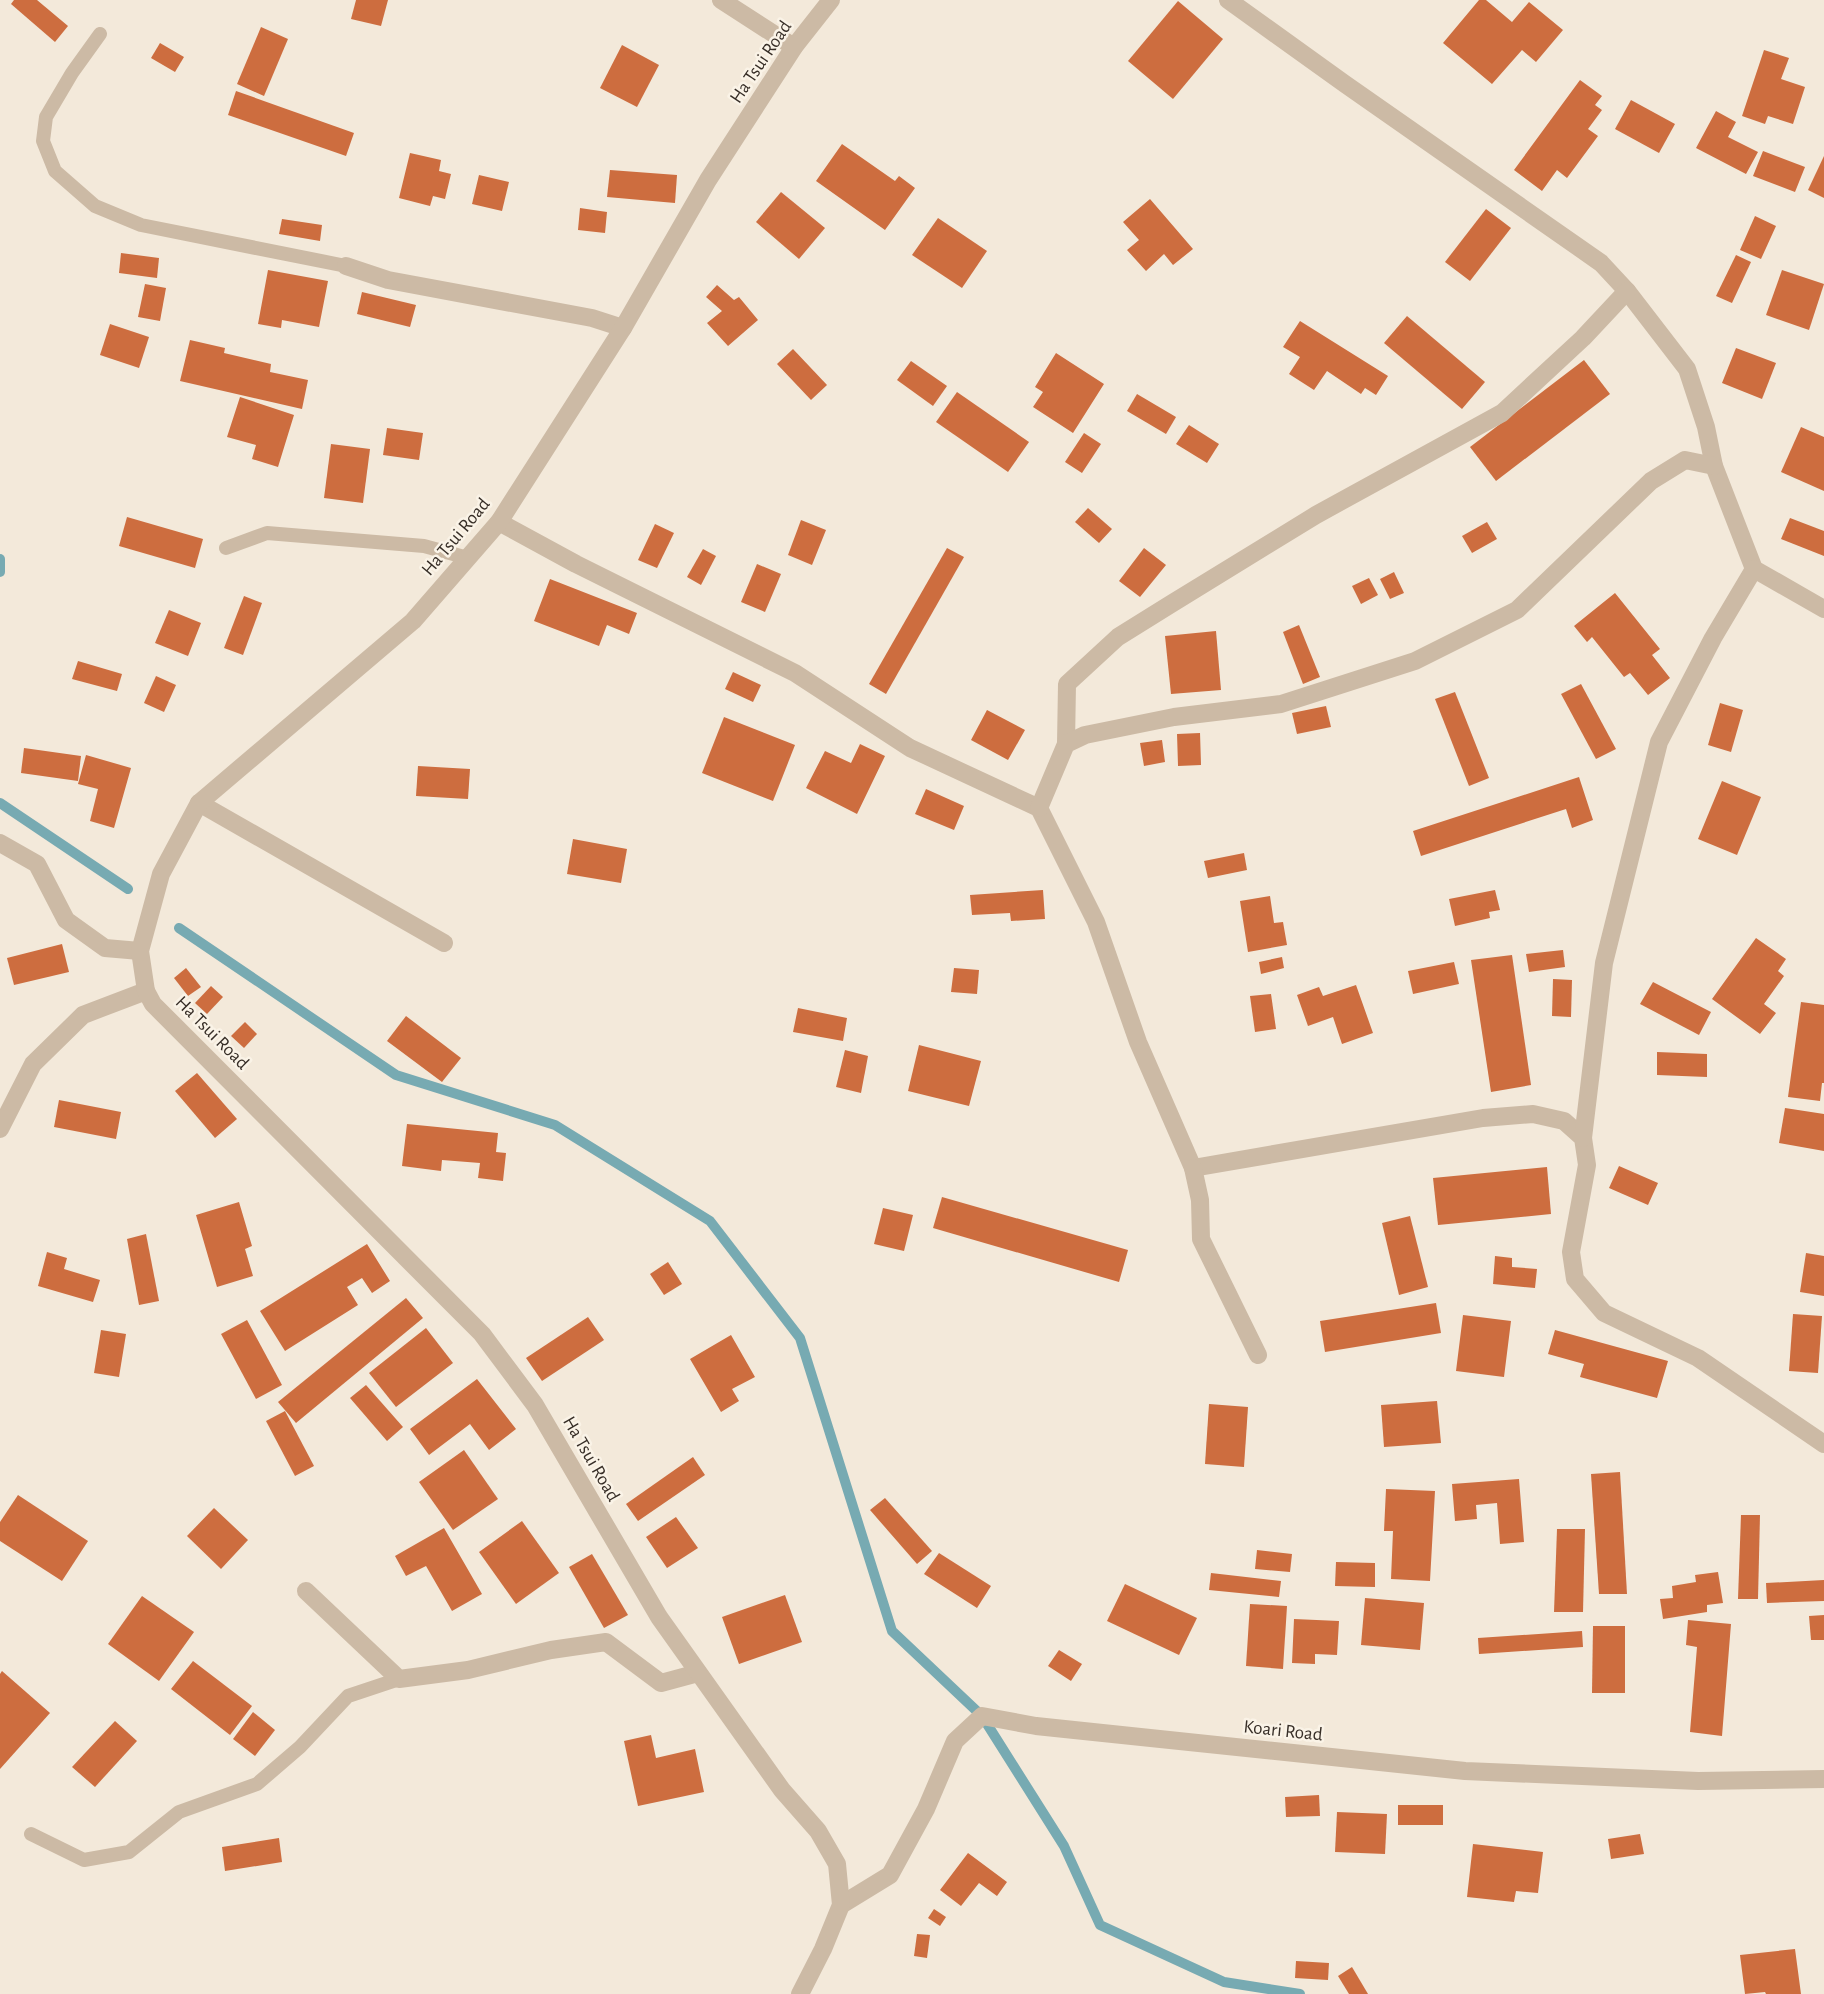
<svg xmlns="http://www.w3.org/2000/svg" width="1824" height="1994" viewBox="0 0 1824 1994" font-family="'Alegreya Sans',sans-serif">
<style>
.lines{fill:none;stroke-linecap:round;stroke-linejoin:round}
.stream{stroke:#77aab2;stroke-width:10}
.building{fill:#cd6d3f}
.service{stroke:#ccbaa5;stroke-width:14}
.minor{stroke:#ccbaa5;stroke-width:18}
.tertiary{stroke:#ccbaa5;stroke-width:18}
.labels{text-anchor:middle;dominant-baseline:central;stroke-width:5;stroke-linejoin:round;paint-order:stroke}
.street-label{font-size:19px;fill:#372e27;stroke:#faf3e7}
</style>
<rect width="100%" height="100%" fill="#f3e9da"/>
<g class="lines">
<g class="stream">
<polyline points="0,559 0,572"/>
<polyline points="0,803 128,889"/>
<polyline points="179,928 396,1075 555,1125 710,1221 800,1338 892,1631 982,1716 1064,1846 1100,1925 1224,1982 1300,1994"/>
</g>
</g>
<g class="building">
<polygon points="14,0 37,0 68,26 55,42 11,4"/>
<polygon points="356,0 388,0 381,26 351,19"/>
<polygon points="1479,0 1486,0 1512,22 1529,2 1563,30 1536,62 1522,50 1492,84 1443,43"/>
<polygon points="1178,1 1223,39 1173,99 1128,61"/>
<polygon points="261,27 288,39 264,96 237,84"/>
<polygon points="160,43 184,57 175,72 151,58"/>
<polygon points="622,45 659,65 637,107 600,88"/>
<polygon points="1764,50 1789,58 1781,79 1805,87 1793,124 1768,116 1765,124 1742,116"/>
<polygon points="1580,80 1602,96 1595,105 1602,110 1588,129 1598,136 1567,178 1557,170 1542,191 1514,170"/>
<polygon points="236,91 354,133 346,156 228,115"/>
<polygon points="1631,100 1675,124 1659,153 1615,129"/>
<polygon points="1716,111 1736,122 1728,137 1758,152 1746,174 1696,148"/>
<polygon points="842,144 895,181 899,176 915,188 885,230 816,181"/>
<polygon points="1763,151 1805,167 1795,192 1753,176"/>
<polygon points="410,153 441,160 439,171 451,174 445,199 433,196 430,206 399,198"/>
<polygon points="1824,156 1824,198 1808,190"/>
<polygon points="610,170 677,175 675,203 607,197"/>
<polygon points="479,175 509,182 502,211 472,204"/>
<polygon points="781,192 825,228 799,259 756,222"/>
<polygon points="1150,199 1193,249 1173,265 1164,254 1146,271 1127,250 1139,240 1123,222"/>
<polygon points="580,208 607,212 605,233 578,230"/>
<polygon points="1486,209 1511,228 1470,281 1445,262"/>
<polygon points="1755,216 1776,226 1761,259 1740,250"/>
<polygon points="938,218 987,251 962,288 912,255"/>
<polygon points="282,219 322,225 320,241 279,234"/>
<polygon points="121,253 159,258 157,278 119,273"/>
<polygon points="1736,255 1751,262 1732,303 1716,296"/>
<polygon points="268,270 328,281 319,327 282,320 281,328 258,324"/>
<polygon points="1782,270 1824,284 1809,330 1766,315"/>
<polygon points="145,284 166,288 160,321 138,317"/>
<polygon points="717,285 734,300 739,297 758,320 728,346 707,323 722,311 706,297"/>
<polygon points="362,292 416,305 410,327 357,314"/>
<polygon points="1407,316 1485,382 1462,409 1384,343"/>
<polygon points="1300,321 1388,376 1376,395 1365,388 1361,394 1327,371 1314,390 1289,374 1300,357 1283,347"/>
<polygon points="110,324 149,337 139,368 100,355"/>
<polygon points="190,340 225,348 224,353 271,364 270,372 308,380 302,409 180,381"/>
<polygon points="1736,348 1776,363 1762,399 1722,383"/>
<polygon points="793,349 827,385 811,400 777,364"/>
<polygon points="1056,353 1104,384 1073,433 1033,407 1043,392 1035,387"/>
<polygon points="1584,360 1610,394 1496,481 1470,447"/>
<polygon points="911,361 947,386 933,406 897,380"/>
<polygon points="957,392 1029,442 1008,472 936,422"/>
<polygon points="1137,394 1176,417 1166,434 1127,411"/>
<polygon points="240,397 294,415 278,467 252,459 256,445 227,437"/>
<polygon points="1189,425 1219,444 1207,463 1176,444"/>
<polygon points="1801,427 1824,437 1824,491 1781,472"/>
<polygon points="387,428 423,433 419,460 383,455"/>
<polygon points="1084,433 1101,444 1082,473 1065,462"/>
<polygon points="331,444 370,449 363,503 324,498"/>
<polygon points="1088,508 1112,529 1099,543 1075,522"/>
<polygon points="127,517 203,539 195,568 119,546"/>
<polygon points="1790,518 1824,531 1824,556 1781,539"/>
<polygon points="801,520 826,530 812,565 788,555"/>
<polygon points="1487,522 1497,539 1472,553 1462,536"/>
<polygon points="655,524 674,533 657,568 638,560"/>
<polygon points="947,548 964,557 886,694 869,684"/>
<polygon points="1144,548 1166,565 1140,597 1119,581"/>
<polygon points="703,549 716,556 701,585 687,577"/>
<polygon points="757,564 781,574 765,612 741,602"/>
<polygon points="1394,572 1404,593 1390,599 1380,579"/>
<polygon points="1369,578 1378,595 1361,604 1352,586"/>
<polygon points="550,579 637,613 629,634 607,625 599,646 534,621"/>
<polygon points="1615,593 1660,649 1652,655 1670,678 1648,695 1630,673 1624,677 1592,637 1587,642 1574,626"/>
<polygon points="244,596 262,603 243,655 224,648"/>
<polygon points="169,610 201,623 188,656 155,643"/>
<polygon points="1299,625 1320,677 1303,684 1283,632"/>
<polygon points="1216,631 1221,690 1171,694 1165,636"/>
<polygon points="78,661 122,674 117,691 72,679"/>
<polygon points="733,672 761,685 753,702 725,689"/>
<polygon points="156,676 176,685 164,712 144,703"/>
<polygon points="1581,684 1616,749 1596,759 1561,694"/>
<polygon points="1455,692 1489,778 1469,786 1435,699"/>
<polygon points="1720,703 1743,710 1731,752 1708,745"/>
<polygon points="1326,706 1331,727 1297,734 1292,713"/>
<polygon points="987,710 1025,730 1008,760 971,740"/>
<polygon points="724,717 795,745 773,801 702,773"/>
<polygon points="1200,733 1201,765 1178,766 1177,734"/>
<polygon points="1162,740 1165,762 1144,766 1140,743"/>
<polygon points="860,744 885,756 857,814 806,788 825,751 851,763"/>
<polygon points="24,748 81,756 78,781 21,773"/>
<polygon points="86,755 131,768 114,828 90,821 98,789 78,784"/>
<polygon points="418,766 470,769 468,799 416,796"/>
<polygon points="1579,777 1593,820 1572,828 1566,809 1421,856 1413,831"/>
<polygon points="1722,781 1761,797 1737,855 1698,839"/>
<polygon points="926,789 964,806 954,830 915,814"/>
<polygon points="573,839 627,849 621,883 567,874"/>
<polygon points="1244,853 1247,870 1208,878 1204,861"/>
<polygon points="1043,890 1045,919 1011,921 1010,913 972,915 970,895"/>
<polygon points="1495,890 1500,910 1489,912 1490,918 1455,926 1449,899"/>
<polygon points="1270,896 1274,923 1283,922 1287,945 1248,952 1240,901"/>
<polygon points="1756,938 1786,959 1778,971 1784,976 1764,1004 1776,1013 1760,1034 1712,999"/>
<polygon points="62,944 69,972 14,985 7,958"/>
<polygon points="1563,950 1565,967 1529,972 1526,954"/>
<polygon points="1512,955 1531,1085 1491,1092 1471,960"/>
<polygon points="1282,957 1284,968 1261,974 1259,962"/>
<polygon points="1454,962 1459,984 1413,994 1408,971"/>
<polygon points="186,968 201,987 188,996 174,978"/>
<polygon points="954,968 979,970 977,994 951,992"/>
<polygon points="1553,979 1572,980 1571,1017 1552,1016"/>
<polygon points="1653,982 1711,1012 1699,1035 1640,1004"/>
<polygon points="1356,985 1373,1033 1342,1044 1333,1017 1308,1026 1297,995 1319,987 1323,996"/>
<polygon points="211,986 223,997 207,1014 195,1003"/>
<polygon points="1271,994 1276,1029 1255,1032 1250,996"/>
<polygon points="1801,1002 1824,1005 1824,1083 1822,1083 1820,1101 1788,1097"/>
<polygon points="798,1008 847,1018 843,1041 793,1032"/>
<polygon points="406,1016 461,1058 442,1082 387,1041"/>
<polygon points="245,1022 257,1034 244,1048 231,1036"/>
<polygon points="919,1045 981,1061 969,1106 908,1091"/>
<polygon points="845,1050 868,1056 861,1093 836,1087"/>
<polygon points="1657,1052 1707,1054 1707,1077 1657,1075"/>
<polygon points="197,1073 237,1119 215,1138 175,1091"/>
<polygon points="59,1100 121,1112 116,1139 54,1127"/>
<polygon points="1785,1108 1824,1114 1824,1151 1779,1143"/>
<polygon points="407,1124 498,1133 496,1152 506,1153 503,1181 478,1178 480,1163 442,1160 441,1171 402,1166"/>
<polygon points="1619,1166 1658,1183 1648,1205 1609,1188"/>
<polygon points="1547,1167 1551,1214 1438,1225 1433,1178"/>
<polygon points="942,1197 1128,1250 1119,1282 933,1228"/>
<polygon points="239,1202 252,1246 245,1249 253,1276 217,1287 196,1215"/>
<polygon points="883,1208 913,1215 904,1251 874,1244"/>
<polygon points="1410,1216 1428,1287 1399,1295 1382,1223"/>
<polygon points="146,1234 159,1301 139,1305 127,1239"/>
<polygon points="367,1244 390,1281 372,1293 362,1278 347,1287 358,1305 285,1351 260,1311"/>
<polygon points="47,1252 67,1258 64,1269 100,1280 93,1302 38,1286"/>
<polygon points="1806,1253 1824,1256 1824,1296 1800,1292"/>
<polygon points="1495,1256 1512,1258 1512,1267 1537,1269 1535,1288 1493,1284"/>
<polygon points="668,1262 682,1284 664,1295 650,1274"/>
<polygon points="406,1298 423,1318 296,1423 278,1402"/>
<polygon points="1436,1303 1441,1333 1325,1352 1320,1321"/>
<polygon points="1793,1314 1822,1316 1818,1373 1789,1371"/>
<polygon points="1463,1315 1511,1321 1504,1377 1456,1371"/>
<polygon points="588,1317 604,1340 542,1381 526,1358"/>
<polygon points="247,1320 282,1385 256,1399 221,1334"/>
<polygon points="426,1328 453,1363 396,1407 369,1373"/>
<polygon points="101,1330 126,1334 119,1377 94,1373"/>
<polygon points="1555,1330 1668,1361 1657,1398 1580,1377 1584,1364 1548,1354"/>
<polygon points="731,1335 755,1377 732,1389 739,1401 721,1412 690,1359"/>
<polygon points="477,1379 516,1429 489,1450 470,1424 429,1455 410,1429"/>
<polygon points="366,1385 403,1427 387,1441 350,1398"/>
<polygon points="1437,1401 1441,1443 1384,1447 1381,1405"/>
<polygon points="1209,1404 1248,1407 1244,1467 1205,1464"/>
<polygon points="285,1411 314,1466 295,1476 266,1421"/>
<polygon points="464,1450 498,1499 453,1530 419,1482"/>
<polygon points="693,1457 705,1475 638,1521 626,1504"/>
<polygon points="1620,1472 1627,1594 1599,1594 1591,1474"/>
<polygon points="1519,1479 1524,1542 1500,1544 1497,1503 1476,1505 1477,1519 1455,1521 1452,1484"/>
<polygon points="1386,1489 1435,1491 1430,1581 1391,1579 1393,1531 1384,1531"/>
<polygon points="18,1495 88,1541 62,1581 0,1541 0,1522"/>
<polygon points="885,1498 932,1551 917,1564 870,1510"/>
<polygon points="214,1508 248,1540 221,1569 187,1536"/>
<polygon points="1741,1515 1760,1515 1758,1599 1738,1599"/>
<polygon points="676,1517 698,1548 667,1568 646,1537"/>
<polygon points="522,1521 559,1573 516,1604 479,1552"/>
<polygon points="444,1528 482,1594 452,1611 426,1566 406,1576 395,1556"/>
<polygon points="1557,1529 1585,1529 1583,1612 1554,1612"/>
<polygon points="1257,1550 1292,1554 1290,1572 1255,1569"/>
<polygon points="939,1553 991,1586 977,1608 924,1574"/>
<polygon points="592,1554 628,1615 604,1628 569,1567"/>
<polygon points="1336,1562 1375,1563 1375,1587 1335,1586"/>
<polygon points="1718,1572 1723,1603 1707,1605 1707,1612 1663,1619 1660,1599 1673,1598 1672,1586 1696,1582 1695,1575"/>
<polygon points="1211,1573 1281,1581 1279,1597 1209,1590"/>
<polygon points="1824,1580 1824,1601 1767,1603 1766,1583"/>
<polygon points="1125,1584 1197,1618 1179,1655 1107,1621"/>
<polygon points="785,1595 802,1642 739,1664 722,1617"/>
<polygon points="142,1596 194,1632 159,1681 108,1644"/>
<polygon points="1365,1598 1424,1603 1420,1650 1361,1645"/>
<polygon points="1250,1604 1287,1606 1283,1669 1246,1666"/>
<polygon points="1824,1615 1824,1640 1811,1640 1809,1616"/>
<polygon points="1294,1619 1339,1621 1337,1655 1315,1654 1315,1664 1292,1663"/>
<polygon points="1688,1620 1731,1624 1722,1736 1690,1732 1697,1647 1686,1645"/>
<polygon points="1593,1626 1625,1626 1625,1693 1592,1693"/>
<polygon points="1582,1631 1583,1647 1479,1654 1478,1638"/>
<polygon points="1059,1650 1082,1664 1071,1681 1048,1666"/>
<polygon points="193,1661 252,1706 230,1735 171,1689"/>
<polygon points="2,1671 50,1713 0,1769 0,1674"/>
<polygon points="253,1712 275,1730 255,1756 233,1739"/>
<polygon points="115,1721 137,1741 95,1787 72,1767"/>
<polygon points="651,1735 656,1758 695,1749 704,1792 638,1806 624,1741"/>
<polygon points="1319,1795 1320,1816 1286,1817 1285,1797"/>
<rect x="1398" y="1805" width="45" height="20"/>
<polygon points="1337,1812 1387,1814 1385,1854 1335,1852"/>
<polygon points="1640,1834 1644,1854 1611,1859 1608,1839"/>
<polygon points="279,1838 282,1862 225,1871 222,1847"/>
<polygon points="1473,1844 1543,1852 1538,1893 1516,1891 1514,1902 1467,1897"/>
<polygon points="968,1853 1007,1882 997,1896 979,1883 961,1906 940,1890"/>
<polygon points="934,1909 946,1917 940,1926 928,1918"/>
<polygon points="917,1934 930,1935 927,1958 914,1956"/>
<polygon points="1795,1949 1801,1994 1766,1994 1765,1992 1745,1994 1740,1955"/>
<polygon points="1296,1961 1329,1963 1328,1980 1295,1978"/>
<polygon points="1352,1967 1368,1994 1349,1994 1338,1976"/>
</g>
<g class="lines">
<g class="service">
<polyline points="100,34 72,73 46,117 43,141 55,171 95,206 141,225 346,266"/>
<polyline points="226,548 267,533 424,546 468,558"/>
<polyline points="31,1834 84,1860 129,1852 179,1812 257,1784 300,1747 348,1696 399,1679"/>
</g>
<g class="minor">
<polyline points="721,0 794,47"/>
<polyline points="1228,0 1345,84 1601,263 1627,291 1687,369 1706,427 1714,466 1754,569 1824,609"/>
<polyline points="346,266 388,280 592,318 623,328"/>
<polyline points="499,522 576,564 795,673 910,748 1039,808 1096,922 1138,1042 1193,1168 1483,1118 1533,1114 1564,1121 1583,1138 1587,1165 1571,1252 1575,1279 1604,1313 1698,1358 1824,1444"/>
<polyline points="1066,744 1067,684 1118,637 1171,604 1316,515 1502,413 1583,338 1627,291"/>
<polyline points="199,803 444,943"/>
<polyline points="1039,808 1066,744 1085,735 1174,717 1281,704 1415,661 1517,610 1651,481 1685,460 1714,466"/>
<polyline points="0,843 37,864 66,920 105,948 140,951"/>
<polyline points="0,1129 33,1064 83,1015 146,991"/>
<polyline points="1583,1138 1604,963 1659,742 1713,638 1754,569"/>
<polyline points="1193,1168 1200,1200 1201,1239 1258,1355"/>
<polyline points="306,1591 399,1679 468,1670 551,1650 606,1642 661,1683 698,1673"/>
<polyline points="841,1905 890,1875 926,1809 955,1741 982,1716 1036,1726 1465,1771 1698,1781 1824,1779"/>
</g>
<polyline class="tertiary" points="800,1994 823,1949 841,1905 837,1864 818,1831 782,1790 659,1617 535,1405 482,1334 153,1004 146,991 140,951 161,874 199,803 413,621 499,522 623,328 708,180 794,47 831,0"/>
</g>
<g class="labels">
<g class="street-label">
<text transform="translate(761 62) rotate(-56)">Ha Tsui Road</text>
<text transform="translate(456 537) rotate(-50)">Ha Tsui Road</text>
<text transform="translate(212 1033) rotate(45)">Ha Tsui Road</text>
<text transform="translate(591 1459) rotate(60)">Ha Tsui Road</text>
<text transform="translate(1283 1731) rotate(6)">Koari Road</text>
</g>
</g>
</svg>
